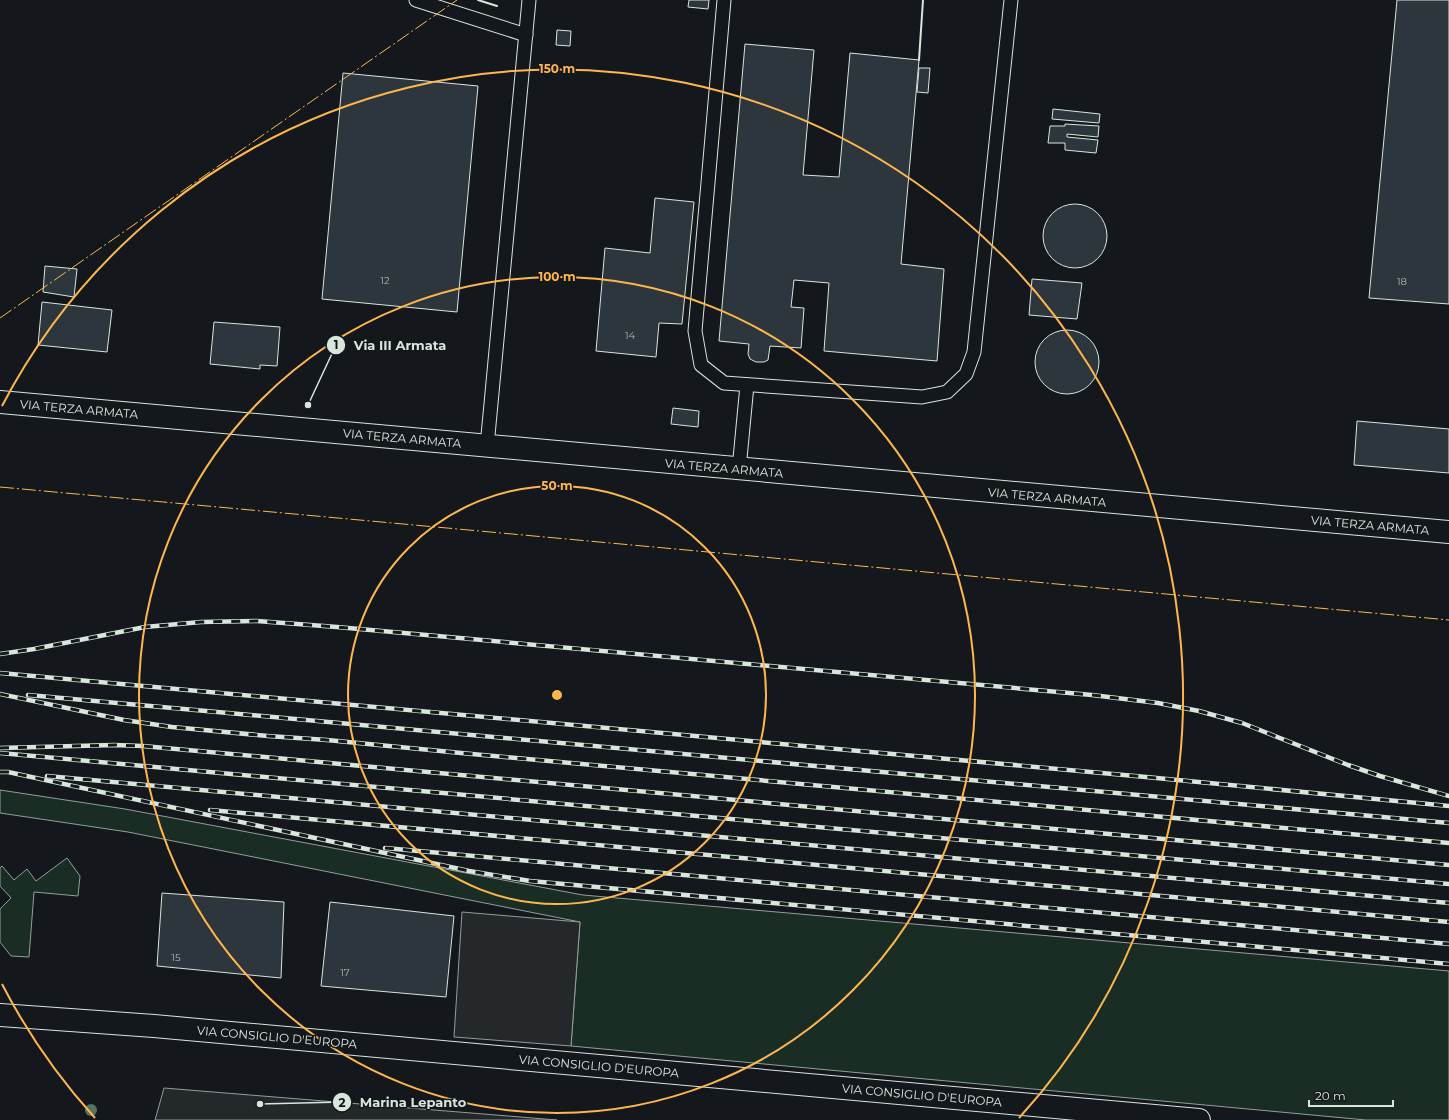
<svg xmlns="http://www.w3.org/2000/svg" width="1449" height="1120" viewBox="0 0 1449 1120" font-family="Montserrat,sans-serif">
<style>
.green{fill:#1a2d24;stroke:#939e99}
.parking{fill:#24282b;stroke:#939e99}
.building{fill:#2c363c;stroke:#d8e6dc}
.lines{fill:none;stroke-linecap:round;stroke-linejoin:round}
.service-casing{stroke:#d8e6dc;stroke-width:15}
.minor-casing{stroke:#d8e6dc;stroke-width:24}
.service{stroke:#14181c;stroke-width:13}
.minor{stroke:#14181c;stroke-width:22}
.rail-casing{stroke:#d8e6dc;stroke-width:4.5}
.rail{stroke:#14181c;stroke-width:3;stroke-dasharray:9;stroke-linecap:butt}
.wall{stroke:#d8e6dc;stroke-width:2}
.power{stroke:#ffb74d;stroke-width:1;stroke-dasharray:14 3 2 3;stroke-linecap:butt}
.tree{fill:#55745f}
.ring{fill:none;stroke:#ffb74d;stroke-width:2}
.labels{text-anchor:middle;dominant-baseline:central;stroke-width:3;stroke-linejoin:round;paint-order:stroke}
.number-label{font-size:10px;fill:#adbab4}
.street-label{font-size:12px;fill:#d8e6dc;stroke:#14181c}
.centre{fill:#ffb74d;stroke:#14181c;stroke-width:2}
.ring-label{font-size:12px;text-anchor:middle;font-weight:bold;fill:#ffb74d;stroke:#14181c;stroke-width:3;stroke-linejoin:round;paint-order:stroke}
.leader{fill:none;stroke:#d8e6dc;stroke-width:1.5}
.callout-dot{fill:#d8e6dc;stroke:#14181c;stroke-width:1.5}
.mark-label{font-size:12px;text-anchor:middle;font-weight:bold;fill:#111}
.callout-label{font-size:13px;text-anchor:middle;font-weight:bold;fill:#d8e6dc;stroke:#14181c;stroke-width:3;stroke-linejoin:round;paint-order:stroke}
</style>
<rect width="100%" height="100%" fill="#14181c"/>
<g class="green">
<polygon points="0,790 125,809 583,895 1449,971 1449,1120 1366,1120 571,1046 580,922 128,832 0,813"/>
<polygon points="67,858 80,876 78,896 34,892 29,957 11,956 0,942 0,909 11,898 0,886 0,868 2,866 14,880 27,869 36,881"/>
</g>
<g class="parking">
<polygon points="462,912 580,922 571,1046 454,1037"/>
<polygon points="164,1088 557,1120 155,1120"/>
</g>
<g class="building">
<polygon points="689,0 709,0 708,9 688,7"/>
<polygon points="1397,0 1449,0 1449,304 1369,298"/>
<polygon points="557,30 571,31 570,46 556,45"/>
<polygon points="745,44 814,50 803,175 839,177 850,53 919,60 901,264 944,269 937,361 824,351 829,283 794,280 791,307 804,308 801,348 770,346 768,360 764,362 756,362 750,359 748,354 749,344 719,341"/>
<polygon points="919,68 930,68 928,93 917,92"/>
<polygon points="343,73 478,86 457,312 322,299"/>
<polygon points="1053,109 1100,114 1099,123 1052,119"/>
<polygon points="1065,124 1099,126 1098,137 1067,134 1067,137 1098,140 1096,153 1065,150 1065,143 1048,143 1050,126 1065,126"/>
<polygon points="655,198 694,202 682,324 659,323 656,357 596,351 605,248 650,253"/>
<circle cx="1075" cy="236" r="32"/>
<polygon points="45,266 77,269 74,297 43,292"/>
<polygon points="1032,279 1082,283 1077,319 1029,315"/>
<polygon points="42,302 112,310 107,352 38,345"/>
<polygon points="214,322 280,327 277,366 260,365 260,369 210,364"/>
<circle cx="1067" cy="362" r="32"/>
<polygon points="673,408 699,411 698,427 671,424"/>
<polygon points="1357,421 1449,429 1449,473 1354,465"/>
<polygon points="162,893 284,902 281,978 157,966"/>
<polygon points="330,902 454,916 446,997 321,986"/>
</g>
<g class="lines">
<defs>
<g id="service">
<polyline points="416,0 526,35"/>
<polyline points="724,0 695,331 701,365 724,383 922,397 947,392 966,374 974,352 1011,0"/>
<polyline points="487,446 529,0"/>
<polyline points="739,469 747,385"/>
</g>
<g id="minor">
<polyline points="0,402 1449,532"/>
<polyline points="0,1015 154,1026 1199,1120"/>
</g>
</defs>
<use href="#service" class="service-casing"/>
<use href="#minor" class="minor-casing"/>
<use href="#service" class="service"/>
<use href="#minor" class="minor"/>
<defs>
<g id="rail">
<polyline points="0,654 34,649 145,627 201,622 257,621 337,627 1092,695 1158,703 1199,711 1242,723 1348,765 1380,776 1449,796"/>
<polyline points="0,673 1146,777 1449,806"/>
<polyline points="0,694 124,720 172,727 268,736 327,740 461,753 1449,843"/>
<polyline points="28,695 1449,823"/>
<polyline points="0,748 114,745 143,746 1449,865"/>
<polyline points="0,753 1449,884"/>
<polyline points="0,772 8,772 469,871 530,881 1449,964"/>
<polyline points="47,776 1449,903"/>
<polyline points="210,810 1449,922"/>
<polyline points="385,848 1449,944"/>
</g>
</defs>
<use href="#rail" class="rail-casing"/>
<use href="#rail" class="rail"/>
<g class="wall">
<polyline points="478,0 497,6"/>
<polyline points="919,60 923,0"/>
</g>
<g class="power">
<polyline points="0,318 457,0"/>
<polyline points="0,487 1449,620"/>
</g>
</g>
<circle class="tree" cx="91" cy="1110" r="6"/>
<g class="ring">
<circle cx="557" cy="695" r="209"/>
<circle cx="557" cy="695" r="418"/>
<path d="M95 1118A626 626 0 0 1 2 984M2 406A626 626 0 1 1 1019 1118"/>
</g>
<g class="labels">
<g class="number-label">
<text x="385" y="280">12</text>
<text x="1402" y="281">18</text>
<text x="630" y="335">14</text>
<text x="176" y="957">15</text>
<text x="345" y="972">17</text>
</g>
<g class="street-label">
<text transform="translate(79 409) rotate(5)">VIA TERZA ARMATA</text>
<text transform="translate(402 438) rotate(5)">VIA TERZA ARMATA</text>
<text transform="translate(724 468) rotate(5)">VIA TERZA ARMATA</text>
<text transform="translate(1047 497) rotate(5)">VIA TERZA ARMATA</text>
<text transform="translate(1370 525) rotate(5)">VIA TERZA ARMATA</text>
<text transform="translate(277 1037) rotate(5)">VIA CONSIGLIO D'EUROPA</text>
<text transform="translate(599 1066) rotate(5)">VIA CONSIGLIO D'EUROPA</text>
<text transform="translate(922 1095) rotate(5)">VIA CONSIGLIO D'EUROPA</text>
</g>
</g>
<circle cx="557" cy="695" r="6" class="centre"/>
<g class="ring-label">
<text x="557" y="73">150 m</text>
<text x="557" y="281">100 m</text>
<text x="557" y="490">50 m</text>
</g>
<path class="leader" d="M308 405L336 345M260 1104L342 1102"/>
<g class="callout-dot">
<circle cx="308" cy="405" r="4"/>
<circle cx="260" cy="1104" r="4"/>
<circle cx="336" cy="345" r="10"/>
<circle cx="342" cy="1102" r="10"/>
</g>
<g class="mark-label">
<text x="336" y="349">1</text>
<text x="342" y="1107">2</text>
</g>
<g class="callout-label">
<text x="400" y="350">Via III Armata</text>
<text x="413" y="1107">Marina Lepanto</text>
</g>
<path d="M1309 1100v6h84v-6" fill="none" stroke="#d8e6dc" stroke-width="2"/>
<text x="1315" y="1100" font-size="12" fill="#d8e6dc" stroke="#14181c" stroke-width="3" paint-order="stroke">20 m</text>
</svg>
